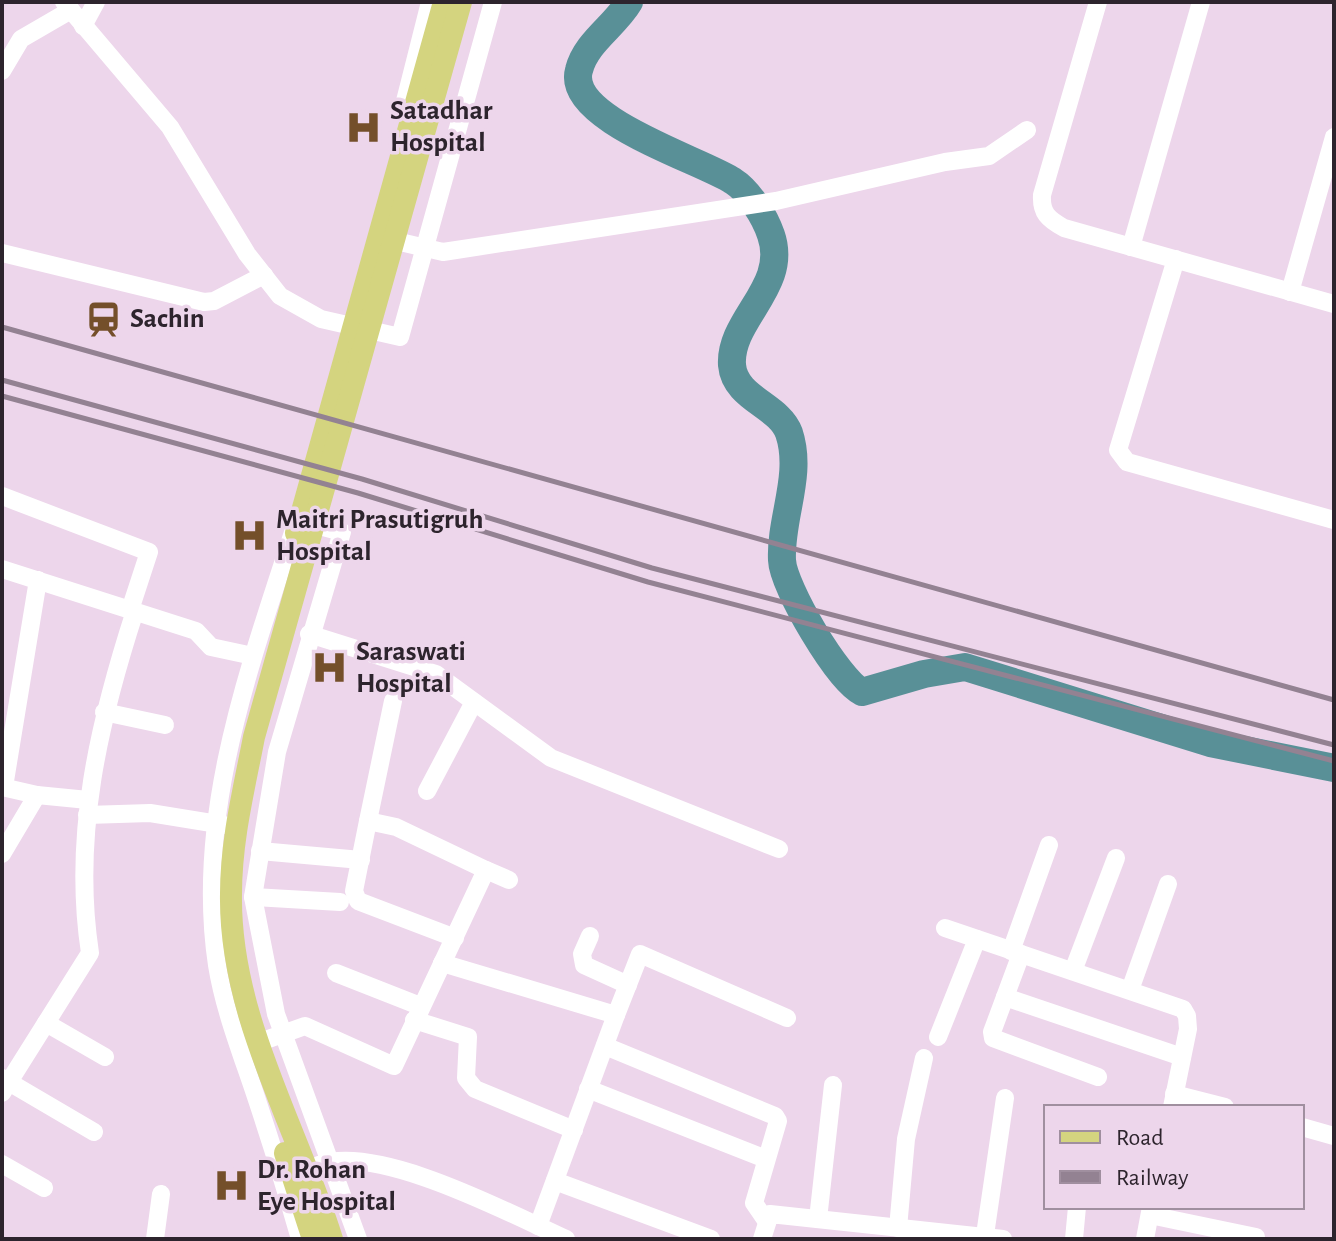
<svg xmlns="http://www.w3.org/2000/svg" width="1336" height="1241" viewBox="0 0 1336 1241" font-family="'Alegreya Sans',sans-serif">
<style>
.lines{fill:none;stroke-linecap:round;stroke-linejoin:round}
.river{stroke:#599097;stroke-width:28}
.minor{stroke:#fff;stroke-width:18}
.major{stroke:#d4d47f;stroke-width:22}
.rail{stroke:#938292;stroke-width:5}
.labels{text-anchor:middle;dominant-baseline:central;stroke-width:7;stroke-linejoin:round;paint-order:stroke}
.poi-label{font-size:28px;font-weight:bold;fill:#2d242d;stroke:#edd6eb;text-anchor:start}
</style>
<rect width="100%" height="100%" fill="#edd6eb"/>
<g class="lines">
<path class="river" d="M629,2C615,26 586,42 579,70C565,119 701,160 733,181C749,191 765,217 771,235C789,287 729,319 732,365C735,399 779,405 789,433C803,475 780,518 782,560C783,587 838,680 862,692L924,674L965,667L1210,743L1334,768"/>
<g class="minor">
<polyline points="64,2 170,127 247,254 280,296 321,319 400,337 493,2"/>
<path d="M1098,2L1042,195C1041,213 1048,219 1064,228L1334,304"/>
<polyline points="83,26 96,2"/>
<polyline points="2,71 21,39 71,10"/>
<polyline points="403,109 430,2"/>
<polyline points="383,238 443,252 776,201 945,162 989,156 1027,130"/>
<polyline points="1131,247 1201,2"/>
<polyline points="2,253 204,302 214,301 264,275"/>
<polyline points="1176,259 1118,450 1127,462 1334,520"/>
<polyline points="1290,292 1334,137"/>
<polyline points="2,496 149,552 130,610"/>
<polyline points="2,569 196,631 211,647 253,656"/>
<polyline points="309,634 436,674 551,758 779,849"/>
<polyline points="104,712 165,725"/>
<polyline points="2,787 37,795 88,800"/>
<polyline points="4,787 38,580"/>
<polyline points="427,791 474,702"/>
<polyline points="87,815 150,813 224,825"/>
<polyline points="368,821 393,701"/>
<polyline points="260,851 361,860"/>
<polyline points="2,854 37,795"/>
<polyline points="253,897 340,902"/>
<polyline points="945,928 1183,1009 1187,1016 1188,1029 1172,1107"/>
<polyline points="590,936 582,954 584,965 628,985"/>
<polyline points="455,938 358,901 354,891 368,821 396,827 486,870"/>
<polyline points="1011,951 1049,845"/>
<polyline points="1021,954 992,1032 993,1038 1098,1077"/>
<polyline points="442,963 616,1015 640,954 787,1018"/>
<polyline points="1073,971 1116,858"/>
<polyline points="336,973 420,1006"/>
<polyline points="1130,990 1168,884"/>
<polyline points="1005,997 1182,1057"/>
<polyline points="414,1020 468,1037 466,1078 475,1089 574,1130"/>
<polyline points="46,1023 105,1057"/>
<polyline points="938,1037 977,939"/>
<polyline points="605,1046 775,1116 778,1121 754,1203 767,1222"/>
<polyline points="246,1047 305,1026 394,1066 486,870 509,880"/>
<polyline points="2,1078 94,1132"/>
<polyline points="588,1089 766,1159"/>
<path d="M2,1093L90,953C72,836 99,722 135,611"/>
<polyline points="1174,1094 1225,1107"/>
<polyline points="1302,1127 1334,1136"/>
<polyline points="2,1164 44,1188"/>
<path d="M319,1165C377,1143 509,1213 566,1239"/>
<polyline points="555,1181 711,1239"/>
<polyline points="1150,1215 1256,1237"/>
<polyline points="818,1219 833,1085"/>
<polyline points="538,1226 616,1015"/>
<polyline points="898,1228 906,1139 924,1058"/>
<polyline points="985,1235 1005,1098"/>
<polyline points="155,1239 161,1194"/>
<path d="M300,1239C286,1190 271,1142 255,1094C241,1052 224,1009 217,965C194,813 251,663 297,520L342,532L277,752L253,897L276,1014L358,1239"/>
<polyline points="762,1239 770,1214 1003,1239"/>
<polyline points="1074,1239 1077,1207"/>
<polyline points="1145,1239 1151,1207"/>
</g>
<g class="major">
<polyline points="296,533 444,2"/>
<polyline points="285,1153 313,1239"/>
<path d="M332,1239C297,1126 229,1016 231,894C231,840 244,789 254,737L461,2"/>
</g>
<g class="rail">
<polyline points="2,327 1334,700"/>
<polyline points="2,380 362,479 652,568 1334,745"/>
<polyline points="2,396 358,493 648,582 1334,761"/>
</g>
</g>
<defs>
<symbol id="hospital-bare" viewBox="-9 -9 18 18"><path d="M-5-5h3v3.5h4V-5h3V5h-3V1.5h-4V5h-3Z" fill="#744f2a" stroke="#edd6eb" stroke-width="2.5" paint-order="stroke"/></symbol>
<symbol id="station-bare" viewBox="-9 -9 18 18"><path d="M-3-6H3Q5-6 5-4V2Q5 4 3 4L4.5 6H3L1.5 4h-3L-3 6H-4.5L-3 4Q-5 4-5 2V-4Q-5-6-3-6ZM-3.5-4v3h7v-3ZM-3.5 1v1.5H-2V1ZM2 1v1.5H3.5V1Z" fill="#744f2a" stroke="#edd6eb" stroke-width="2.5" paint-order="stroke"/></symbol>
</defs>
<g fill-rule="evenodd">
<use href="#hospital-bare" x="338" y="102" width="51" height="51"/>
<use href="#station-bare" x="78" y="294" width="51" height="51"/>
<use href="#hospital-bare" x="224" y="510" width="51" height="51"/>
<use href="#hospital-bare" x="304" y="642" width="51" height="51"/>
<use href="#hospital-bare" x="206" y="1160" width="51" height="51"/>
</g>
<g class="labels">
<g class="poi-label">
<text x="390" y="111">Satadhar<tspan x="390" dy="32">Hospital</tspan></text>
<text x="130" y="319">Sachin</text>
<text x="276" y="520">Maitri Prasutigruh<tspan x="276" dy="32">Hospital</tspan></text>
<text x="356" y="652">Saraswati<tspan x="356" dy="32">Hospital</tspan></text>
<text x="257" y="1170">Dr. Rohan<tspan x="257" dy="32">Eye Hospital</tspan></text>
</g>
</g>
<rect width="1336" height="1241" fill="none" stroke="#2d242d" stroke-width="8"/>
<rect x="1044" y="1105" width="260" height="104" fill="#edd6eb" stroke="#a08f9f" stroke-width="2"/>
<rect x="1060" y="1131" width="40" height="12" fill="#d4d47f" stroke="#a08f9f" stroke-width="2"/>
<text x="1116" y="1145" font-size="24" fill="#2d242d">Road</text>
<rect x="1060" y="1171" width="40" height="12" fill="#938292" stroke="#a08f9f" stroke-width="2"/>
<text x="1116" y="1185" font-size="24" fill="#2d242d">Railway</text>
</svg>
